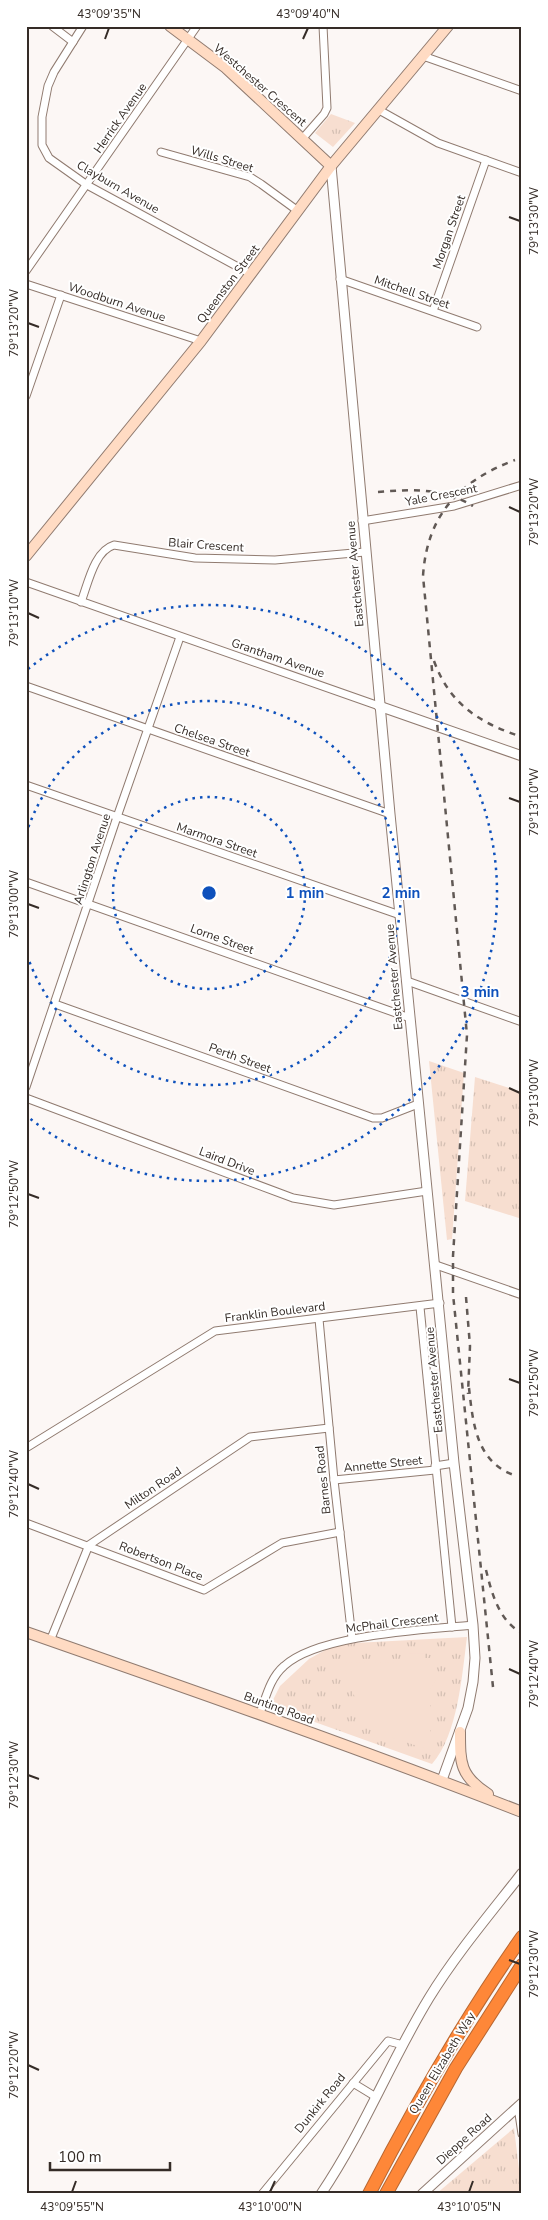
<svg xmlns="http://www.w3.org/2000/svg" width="548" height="2220" viewBox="0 0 548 2220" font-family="'Nunito Sans',sans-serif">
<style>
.grass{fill:url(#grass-tufts)}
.pitch{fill:#f7ded0}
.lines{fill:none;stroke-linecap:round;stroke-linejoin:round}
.minor-casing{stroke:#907b70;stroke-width:9}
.tertiary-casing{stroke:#907b70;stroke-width:11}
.secondary-casing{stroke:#907b70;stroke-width:12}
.motorway-casing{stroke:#b86732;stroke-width:14}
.minor{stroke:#fff;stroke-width:7}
.tertiary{stroke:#fff;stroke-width:9}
.secondary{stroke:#ffdbc3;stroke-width:10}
.motorway{stroke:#fe8738;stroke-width:12}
.rail{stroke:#615955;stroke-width:2.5;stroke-dasharray:6 6;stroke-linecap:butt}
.ticks{fill:none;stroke:#352c27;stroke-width:2}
.ring{fill:none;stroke:#0e51bc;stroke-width:2.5;stroke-dasharray:2.5 5}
.labels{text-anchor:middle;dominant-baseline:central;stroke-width:4;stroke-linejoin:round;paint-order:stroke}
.street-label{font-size:12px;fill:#352c27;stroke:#fff}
.centre{fill:#0e51bc;stroke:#fff;stroke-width:2.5}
.ring-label{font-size:15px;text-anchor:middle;font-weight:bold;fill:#0e51bc;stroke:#fff;stroke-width:4;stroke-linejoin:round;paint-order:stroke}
.neatline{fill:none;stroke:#352c27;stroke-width:2}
.ticks-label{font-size:12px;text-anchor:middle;fill:#352c27}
</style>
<defs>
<pattern id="grass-tufts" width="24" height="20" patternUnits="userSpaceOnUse" patternTransform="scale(1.25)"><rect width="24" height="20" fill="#f7ded0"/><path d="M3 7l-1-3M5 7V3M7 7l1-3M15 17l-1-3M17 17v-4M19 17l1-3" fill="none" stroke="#d4bfb3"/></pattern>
</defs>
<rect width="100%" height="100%" fill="#fcf7f5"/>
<g class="grass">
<polygon points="331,114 355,123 333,147 315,133"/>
<polygon points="429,1061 464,1073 452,1239 447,1240"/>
<polygon points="475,1077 522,1092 522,1219 465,1201"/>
<path d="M467,1637C462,1675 458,1735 432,1764L270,1706L280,1686L309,1659L336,1644Z"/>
<polygon points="514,2128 522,2194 436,2194"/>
</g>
<polygon class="pitch" points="425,1653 425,1658 431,1658 436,1665 436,1680 430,1689 430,1750 387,1736 362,1711 347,1681 345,1663 400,1662 408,1654"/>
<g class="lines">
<defs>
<g id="minor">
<polyline points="52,26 73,42"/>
<polyline points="83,26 54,72 48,86 42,117 42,145 49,158 87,185 251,274"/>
<polyline points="423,56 522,91"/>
<polyline points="379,110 438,143 522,173"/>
<polyline points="303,138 324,114 327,108 323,26"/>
<polyline points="161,152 250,177 261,184 298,211"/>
<polyline points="26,271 197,26"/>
<polyline points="340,279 477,327"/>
<polyline points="26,284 201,341"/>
<polyline points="433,311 486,160"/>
<polyline points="26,396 61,295"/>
<polyline points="362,521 454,506 522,485"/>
<polyline points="26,582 379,706"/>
<path d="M81,602C88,584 94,551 114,545L195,558L275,560L365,552"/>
<polyline points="26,686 390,814"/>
<polyline points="26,785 400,915"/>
<polyline points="26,882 410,1018"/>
<polyline points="407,981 522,1022"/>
<polyline points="55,1004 373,1118 382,1118 418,1104"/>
<polyline points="26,1087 117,817 180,637"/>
<polyline points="26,1098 293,1198 334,1205 427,1191"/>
<polyline points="436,1265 522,1295"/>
<polyline points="420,1307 452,1627"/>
<polyline points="319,1319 334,1480 352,1638"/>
<polyline points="26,1448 215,1331 440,1303"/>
<polyline points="435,1466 454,1463"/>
<polyline points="334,1480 435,1470"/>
<polyline points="26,1523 204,1590 282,1543 340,1532"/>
<polyline points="50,1641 89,1545 250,1437 329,1428"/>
<path d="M260,1713C266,1697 270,1678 284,1666C319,1634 425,1630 473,1625"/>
<polyline points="353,2083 376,2097"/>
<polyline points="518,2107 522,2134"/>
<polyline points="262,2194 388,2041 403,2045"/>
</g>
<g id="tertiary">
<polyline points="331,166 390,814 454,1463 473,1625 475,1658 473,1682 468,1708 442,1780"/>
<polyline points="379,706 522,756"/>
<path d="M321,2194C363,2132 390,2062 429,1998C456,1954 490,1914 522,1873"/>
<polyline points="422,2194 522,2103"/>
</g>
<g id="secondary">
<polyline points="170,26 226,68 331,166"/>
<polyline points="26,556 201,341 331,166 448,26"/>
<path d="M26,1632C192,1690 358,1748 522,1812"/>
<path d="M460,1732C460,1763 460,1776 488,1794"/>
</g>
<g id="motorway">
<path d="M369,2194C415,2105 464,2019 522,1937"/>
<polyline points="386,2194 456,2068 522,1965"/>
</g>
</defs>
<use href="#minor" class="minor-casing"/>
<use href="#tertiary" class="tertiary-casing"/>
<use href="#secondary" class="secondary-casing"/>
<use href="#motorway" class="motorway-casing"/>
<use href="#minor" class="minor"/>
<use href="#tertiary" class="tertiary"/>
<use href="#secondary" class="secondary"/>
<use href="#motorway" class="motorway"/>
<g class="rail">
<path d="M378,492C412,489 443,488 473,506"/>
<path d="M434,661C450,705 480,723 522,737"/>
<polyline points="466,1297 470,1346 468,1394"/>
<path d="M469,1388C473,1425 477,1464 517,1476"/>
<path d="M486,1570C492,1594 499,1621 522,1633"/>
<path d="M493,1687L453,1294V1256L467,1035L423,576C427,515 459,481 515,460"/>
</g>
</g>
<path class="ticks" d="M105,39L109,28M303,39L308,28M509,217L520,221M28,323L39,327M509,507L520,512M28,613L39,618M509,798L520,802M28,904L39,908M509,1088L520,1093M28,1194L39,1198M509,1379L520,1383M28,1484L39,1489M509,1669L520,1674M28,1775L39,1779M509,1960L520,1964M28,2065L39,2070M72,2192L76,2181M270,2192L275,2181M469,2192L473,2181"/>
<g class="ring">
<circle cx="209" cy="893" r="96"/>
<path d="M26 834A192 192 0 1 1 26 952"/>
<path d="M28 669A288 288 0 1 1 28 1117"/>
</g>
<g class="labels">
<g class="street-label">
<text transform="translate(260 85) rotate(41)">Westchester Crescent</text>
<text transform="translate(120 118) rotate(-55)">Herrick Avenue</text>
<text transform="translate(222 159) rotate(17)">Wills Street</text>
<text transform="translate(118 187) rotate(30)">Clayburn Avenue</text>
<text transform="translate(449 232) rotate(-71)">Morgan Street</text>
<text transform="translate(228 284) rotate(-53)">Queenston Street</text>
<text transform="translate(412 292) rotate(19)">Mitchell Street</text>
<text transform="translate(117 302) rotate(18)">Woodburn Avenue</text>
<text transform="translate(441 495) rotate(-11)">Yale Crescent</text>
<text transform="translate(206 545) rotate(4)">Blair Crescent</text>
<text transform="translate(355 574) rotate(-95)">Eastchester Avenue</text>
<text transform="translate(278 658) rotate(19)">Grantham Avenue</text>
<text transform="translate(212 740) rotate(19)">Chelsea Street</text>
<text transform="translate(217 840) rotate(19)">Marmora Street</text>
<text transform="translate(92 859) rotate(-72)">Arlington Avenue</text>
<text transform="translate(222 939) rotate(20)">Lorne Street</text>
<text transform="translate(394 977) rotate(-95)">Eastchester Avenue</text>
<text transform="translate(240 1058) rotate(20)">Perth Street</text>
<text transform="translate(227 1161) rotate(21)">Laird Drive</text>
<text transform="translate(275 1312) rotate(-7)">Franklin Boulevard</text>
<text transform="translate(434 1380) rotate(-95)">Eastchester Avenue</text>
<text transform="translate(383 1464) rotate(-6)">Annette Street</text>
<text transform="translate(323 1480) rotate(-96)">Barnes Road</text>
<text transform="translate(153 1488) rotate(-34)">Milton Road</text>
<text transform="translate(161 1561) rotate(21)">Robertson Place</text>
<text transform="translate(392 1623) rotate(-7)">McPhail Crescent</text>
<text transform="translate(279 1708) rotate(20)">Bunting Road</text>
<text transform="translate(442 2063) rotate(-59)">Queen Elizabeth Way</text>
<text transform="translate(320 2103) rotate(-51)">Dunkirk Road</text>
<text transform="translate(464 2139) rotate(-42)">Dieppe Road</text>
</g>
</g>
<circle cx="209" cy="893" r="8" class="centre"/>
<g class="ring-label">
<text x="305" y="898">1 min</text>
<text x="401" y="898">2 min</text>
<text x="480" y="997">3 min</text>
</g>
<rect width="548" height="2220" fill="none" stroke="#ffffff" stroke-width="55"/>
<path d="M50 2162v8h120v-8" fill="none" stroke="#352c27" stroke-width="2.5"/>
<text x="58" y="2162" font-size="15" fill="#352c27" stroke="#ffffff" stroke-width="4" paint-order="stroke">100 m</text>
<rect x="28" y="28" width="492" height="2164" class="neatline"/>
<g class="ticks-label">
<text x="109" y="18">43°09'35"N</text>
<text x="308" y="18">43°09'40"N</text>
<text transform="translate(534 221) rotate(-90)" y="4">79°13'30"W</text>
<text transform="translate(14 323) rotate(-90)" y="4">79°13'20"W</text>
<text transform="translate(534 512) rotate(-90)" y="4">79°13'20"W</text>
<text transform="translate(14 613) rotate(-90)" y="4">79°13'10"W</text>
<text transform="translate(534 802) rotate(-90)" y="4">79°13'10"W</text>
<text transform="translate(14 904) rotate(-90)" y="4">79°13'00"W</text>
<text transform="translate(534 1093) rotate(-90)" y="4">79°13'00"W</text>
<text transform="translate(14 1194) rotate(-90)" y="4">79°12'50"W</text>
<text transform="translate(534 1383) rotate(-90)" y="4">79°12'50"W</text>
<text transform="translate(14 1484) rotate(-90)" y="4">79°12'40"W</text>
<text transform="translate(534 1674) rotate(-90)" y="4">79°12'40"W</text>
<text transform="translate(14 1775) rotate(-90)" y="4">79°12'30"W</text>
<text transform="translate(534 1964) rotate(-90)" y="4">79°12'30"W</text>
<text transform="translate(14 2065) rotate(-90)" y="4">79°12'20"W</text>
<text x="72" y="2211">43°09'55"N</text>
<text x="270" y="2211">43°10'00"N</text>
<text x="469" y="2211">43°10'05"N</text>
</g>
</svg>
